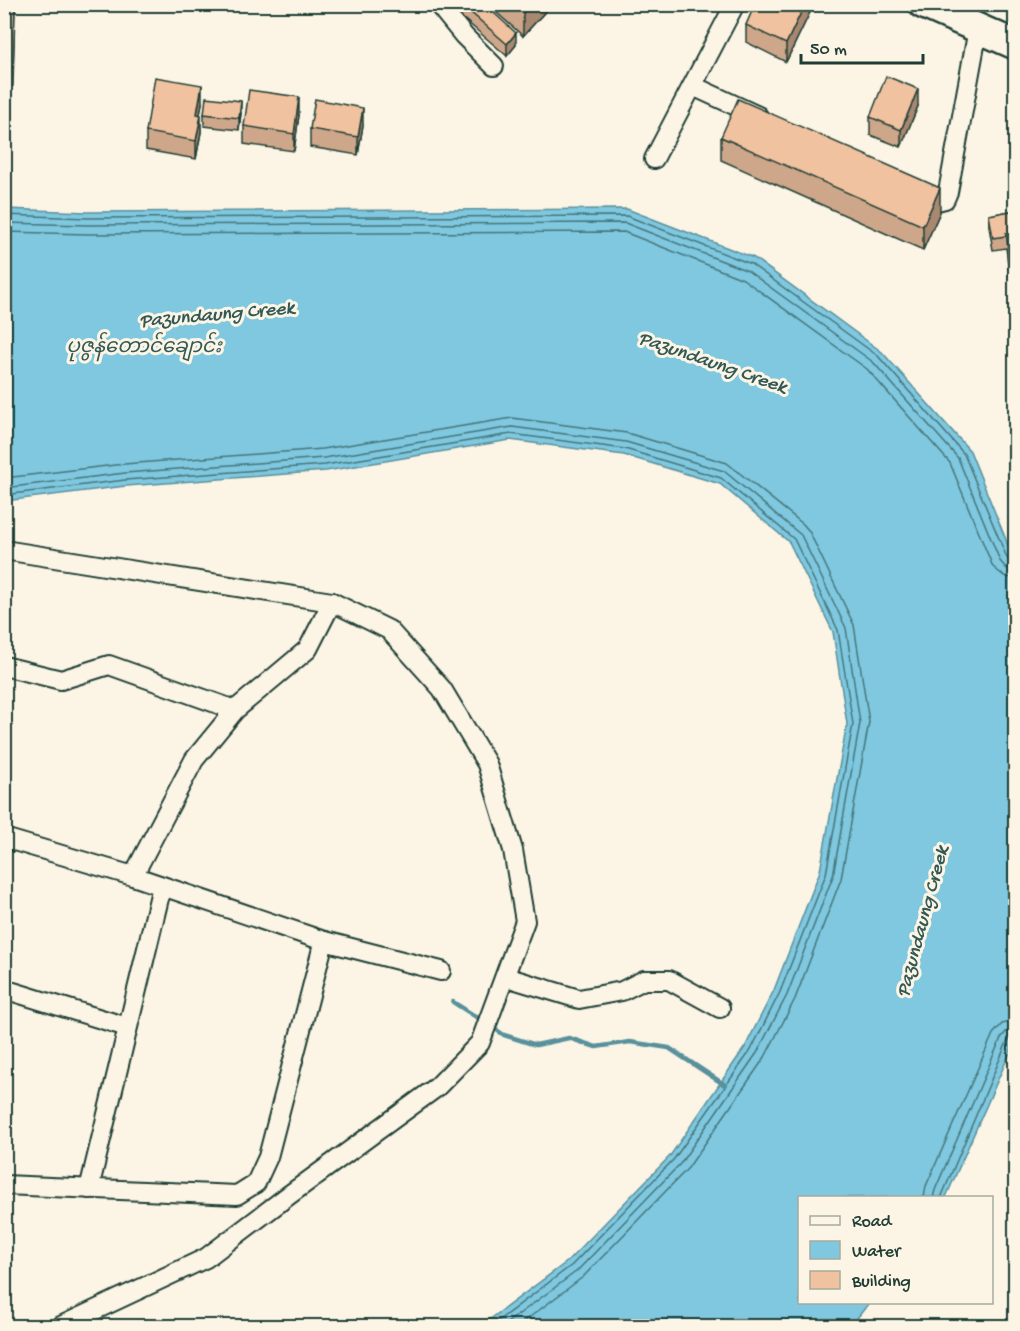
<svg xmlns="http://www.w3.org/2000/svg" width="1020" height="1331" viewBox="0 0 1020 1331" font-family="'Gochi Hand','Noto Sans Myanmar',sans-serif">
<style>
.water{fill:#7fc8e0;stroke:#59909b;stroke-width:1.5}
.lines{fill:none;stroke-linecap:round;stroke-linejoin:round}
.shore{stroke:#457579;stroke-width:1.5}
.stream{stroke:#59909b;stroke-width:4.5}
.minor-casing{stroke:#1f3d34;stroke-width:22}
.primary-casing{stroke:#1f3d34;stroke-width:33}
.minor{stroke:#fcf5e5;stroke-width:18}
.primary{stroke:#fcf5e5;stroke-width:28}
.wall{fill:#cea78a;stroke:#1f3d34;stroke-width:1.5}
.shaded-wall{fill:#a88870;stroke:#1f3d34;stroke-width:1.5}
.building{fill:#f0c2a0;stroke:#1f3d34;stroke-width:1.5}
.labels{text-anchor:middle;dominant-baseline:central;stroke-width:6;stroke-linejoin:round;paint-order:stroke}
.water-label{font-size:20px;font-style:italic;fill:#325956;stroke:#fcf5e5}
</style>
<rect width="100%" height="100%" fill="#fcf5e5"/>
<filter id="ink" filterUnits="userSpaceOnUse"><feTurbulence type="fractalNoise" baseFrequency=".0167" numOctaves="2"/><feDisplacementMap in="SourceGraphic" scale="12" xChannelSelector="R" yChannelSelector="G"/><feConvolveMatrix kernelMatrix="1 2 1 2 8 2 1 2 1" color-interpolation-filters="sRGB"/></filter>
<g filter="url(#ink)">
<polygon class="water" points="5,209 88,212 627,209 754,258 882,352 970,451 1015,562 1015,1031 1011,1050 946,1197 800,1198 800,1302 869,1303 851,1326 481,1326 568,1261 670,1156 745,1047 774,990 820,871 847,724 833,632 789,542 720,484 624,455 510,440 326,471 126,486 5,501"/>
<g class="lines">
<g class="shore">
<polyline points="4,215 88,218 627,216 751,264 878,356 964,454 1007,558 1011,562 1016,562"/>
<polyline points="4,223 88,225 625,223 748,271 873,362 958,458 1000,561 1006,568 1016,570"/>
<polyline points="4,232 88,234 624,232 743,279 867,369 950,463 993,567 1004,576 1016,579"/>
<polyline points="4,478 124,464 323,449 512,418 627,433 727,463 803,524 809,531 854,625 869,722 841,879 795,999 765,1057 688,1168 583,1277 518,1326"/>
<polyline points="4,488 125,473 324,458 512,427 626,442 724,471 801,535 846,628 860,723 833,876 787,995 757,1053 680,1164 577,1271 503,1326"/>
<polyline points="4,495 125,480 325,465 511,434 625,449 721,478 794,539 838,630 853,724 826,874 780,992 751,1050 674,1159 572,1265 491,1326"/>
<polyline points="924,1198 926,1186 993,1034 1002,1024 1016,1021"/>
<polyline points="933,1198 935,1190 1001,1038 1006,1032 1016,1030"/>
<polyline points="941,1198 1007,1042 1011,1038 1016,1038"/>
</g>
<g class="stream">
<polyline points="453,1002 484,1022"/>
<polyline points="491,1026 504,1035 536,1045 569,1038 596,1047 630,1042 669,1048 725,1085"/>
</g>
<defs>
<g id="minor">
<polyline points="438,4 464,36 494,66"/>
<polyline points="693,86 758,116"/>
<polyline points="654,159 735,4"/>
<polyline points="918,192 937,201 945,199 948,192 978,29"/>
<polyline points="4,550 332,602 389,630 442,689 487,764 513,850 525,921 480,1043 437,1087 289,1195 206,1258 61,1326"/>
<polyline points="4,666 61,680 109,665 235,710"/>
<polyline points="4,838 133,876 324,941 441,971"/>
<polyline points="133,876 194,760 235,710 308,649 332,602"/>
<polyline points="506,977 579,999 622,991 644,980 669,980 720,1008"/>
<polyline points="4,989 127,1027"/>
<polyline points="4,1185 237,1195 256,1183 268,1157 324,941"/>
<polyline points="89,1189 162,886"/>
</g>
<polyline id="primary" points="923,4 1016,45"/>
</defs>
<use href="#minor" class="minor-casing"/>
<use href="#primary" class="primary-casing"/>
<use href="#minor" class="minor"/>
<use href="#primary" class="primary"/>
</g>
<g class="wall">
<polygon points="459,4 484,4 516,45 507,56 459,15"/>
<polygon points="487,4 552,4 523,36"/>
<polygon points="814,4 786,62 746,42 746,25"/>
<polygon points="4,6 15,6 13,86 4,86"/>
<polygon points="202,103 200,114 201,132 196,159 146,150 146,132"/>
<polygon points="918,106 901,147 870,135 870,117"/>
<polygon points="241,113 239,130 204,126 204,114"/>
<polygon points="299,115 294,151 244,144 244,126"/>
<polygon points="363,125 358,155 310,147 310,129"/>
<polygon points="721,137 940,212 923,250 721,160"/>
<polygon points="1016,210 1016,279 1010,280 1006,248 993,250 989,227 989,215"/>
</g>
<g class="shaded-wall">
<polygon points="531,4 552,4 523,36 523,13"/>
<polygon points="805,4 814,4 786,62 786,44"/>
<polygon points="516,33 516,45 507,56 507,44"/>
<polygon points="202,85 202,103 197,132 197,114"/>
<polygon points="918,89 918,106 901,147 901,130"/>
<polygon points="299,97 299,115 294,151 294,134"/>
<polygon points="241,101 241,113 239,130 239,118"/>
<polygon points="363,108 363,125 358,155 358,137"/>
<polygon points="201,115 201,132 196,159 196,141"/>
<polygon points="940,188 940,212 923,250 923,226"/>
</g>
<g class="building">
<polygon points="461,4 484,4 516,33 507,44"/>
<polygon points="514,4 531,4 523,13"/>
<polygon points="755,4 805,4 786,44 746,25"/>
<polygon points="4,6 15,6 13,68 4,68"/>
<polygon points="886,76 918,89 901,130 870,117"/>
<polygon points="155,77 202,85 197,114 201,115 196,141 146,132"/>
<polygon points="249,90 299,97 294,134 244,126"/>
<polygon points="206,97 241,101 239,118 204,114"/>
<polygon points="315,99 363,108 358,137 310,129"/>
<polygon points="738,99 940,188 923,226 721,137"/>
<polygon points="1016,210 1016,232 1006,233 1006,236 993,238 989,215"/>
<polygon points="1016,232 1016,262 1010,262 1006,233"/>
</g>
</g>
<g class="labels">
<g class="water-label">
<text transform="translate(217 316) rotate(-5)">Pazundaung Creek</text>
<text x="144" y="348">ပုဇွန်တောင်ချောင်း</text>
<text transform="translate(712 364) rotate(19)">Pazundaung Creek</text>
<text transform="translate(924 922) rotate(-75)">Pazundaung Creek</text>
</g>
</g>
<rect width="1020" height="1331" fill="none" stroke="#fcf5e5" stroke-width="24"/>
<rect x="12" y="12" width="996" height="1307" fill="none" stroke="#1f3d34" stroke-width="2" filter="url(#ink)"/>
<rect x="798" y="1196" width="195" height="108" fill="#fcf5e5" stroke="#a4ab9e" stroke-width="1.5"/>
<rect x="810" y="1216" width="30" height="9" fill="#fcf5e5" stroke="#a4ab9e" stroke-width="1.5"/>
<text x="852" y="1226" font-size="18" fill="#1f3d34">Road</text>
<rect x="810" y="1241" width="30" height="18" fill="#7fc8e0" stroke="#a4ab9e" stroke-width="1.5"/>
<text x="852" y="1256" font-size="18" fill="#1f3d34">Water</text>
<rect x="810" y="1271" width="30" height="18" fill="#f0c2a0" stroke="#a4ab9e" stroke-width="1.5"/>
<text x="852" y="1286" font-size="18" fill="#1f3d34">Building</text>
<path d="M801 54v9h122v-9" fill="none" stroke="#1f3d34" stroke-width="3"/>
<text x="810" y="54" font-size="18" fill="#1f3d34" stroke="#fcf5e5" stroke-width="4.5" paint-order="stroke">50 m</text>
</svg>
